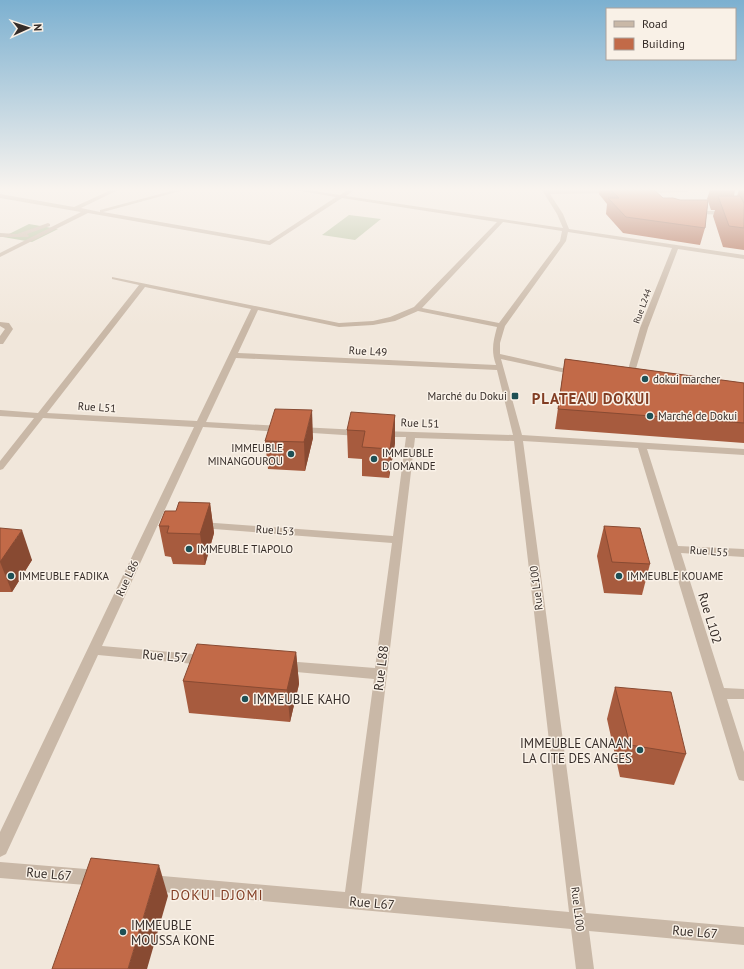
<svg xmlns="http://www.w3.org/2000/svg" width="744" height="969" viewBox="0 0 744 969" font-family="'PT Sans',sans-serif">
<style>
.green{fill:#b2bf9b}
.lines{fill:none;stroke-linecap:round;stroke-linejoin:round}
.minor{fill:#c9b8a7;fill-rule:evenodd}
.wall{fill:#a75b3e}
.shaded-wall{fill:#884a32}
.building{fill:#c26a48;stroke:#884a32}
.poi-dot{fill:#1e5055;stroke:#f9f1e7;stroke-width:1.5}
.labels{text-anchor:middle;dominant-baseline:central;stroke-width:3;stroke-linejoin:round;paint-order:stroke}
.far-street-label{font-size:9px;fill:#352c28;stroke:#f9f1e7}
.street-label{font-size:11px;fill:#352c28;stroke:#f9f1e7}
.poi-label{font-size:11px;fill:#352c28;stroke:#f9f1e7;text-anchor:start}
.near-street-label{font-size:13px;fill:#352c28;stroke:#f9f1e7}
.near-poi-label{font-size:13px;fill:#352c28;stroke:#f9f1e7;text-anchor:start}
.near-neighbourhood-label{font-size:14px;letter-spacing:1px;fill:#823d23;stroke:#f9f1e7}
.district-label{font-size:15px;font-weight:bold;letter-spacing:1px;fill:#823d23;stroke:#f9f1e7}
</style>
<rect width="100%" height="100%" fill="#f1e7db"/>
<g class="green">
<polygon points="349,215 381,219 355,240 322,235"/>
<polygon points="29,224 58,229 32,242 3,237"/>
</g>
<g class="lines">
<g class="minor">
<path d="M111,190H118L81,208L100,212V210L175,190H184L103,212L269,241L336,197L295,190H308L340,195L348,190H354L346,196L563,228L557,214L542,190H614L612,193L550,194L563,214L569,229L744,255V259L678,249L648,328L632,382H629L625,380L640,328L672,248L568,232L566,241L505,326L500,343V354L575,371L579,373L575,375L501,359L522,435L744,449V455L647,449L678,546L744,549V557L681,553L724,688L744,689V699H727L744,752V781L739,780L737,775L638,448L523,441L586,913L744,927V945L589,931L594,969H576L571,929L151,891L145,889L143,883L145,877L151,875L345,892L374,679L285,671L280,670L279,666L280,662L285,661L375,668L392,543L201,528L196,525L201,522L393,536L406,437H381L376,434L381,431L513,435L497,370L236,358L206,422L282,426L287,429L282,432L203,427L102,646L205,655L210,656L211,660L210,664L205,665L98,655L6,854L0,857V832L194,427L43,418L3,469L0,470V461L34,418L0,416V410L38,413L139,285L112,279V277L339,323L373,321L390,317L414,307L497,222L342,198L270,245L88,213L0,257V253L81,212L0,198V194L74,207ZM503,222L562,231L560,241L499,323L422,308ZM145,287L251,309L197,421L47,413ZM258,310L339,327L373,325L395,321L418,311L497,327C493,342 491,351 496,365L238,353ZM415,438L514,441L569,912L361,893Z"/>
<polygon points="640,190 690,190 687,192 642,193"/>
<polygon points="694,211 744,211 744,215 692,214 691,213"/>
<polygon points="48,223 50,224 50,226 27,234 29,236 28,237 0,237 0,233 17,234"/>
<polygon points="0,322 9,323 13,329 3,344 0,344 0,336 5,329 0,326"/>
<polygon points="300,427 359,430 364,433 359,436 297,432 295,430 297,428"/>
<polygon points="0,862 98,870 104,872 106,878 104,884 98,886 0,878"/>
</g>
</g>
<g class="wall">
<polygon points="600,190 654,190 663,198 680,200 708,200 707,199 710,190 735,190 734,196 737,196 739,190 744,190 744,250 723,247 713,216 715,210 711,210 708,201 705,228 700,245 623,233 606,214 607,204 599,194"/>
<polygon points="565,359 744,383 744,443 555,429"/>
<polygon points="395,415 395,443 389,478 362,476 362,459 348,458 347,430"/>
<polygon points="313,438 305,471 268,469 265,441"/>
<polygon points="210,503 214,533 205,565 173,564 171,557 165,556 159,526 176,511"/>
<polygon points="604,526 650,564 642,595 604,593 597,556"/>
<polygon points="0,528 32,560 12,592 0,592"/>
<polygon points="296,652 299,684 290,722 189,713 183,681"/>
<polygon points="615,687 686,754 674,785 620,777 607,719"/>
</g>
<g class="shaded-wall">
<polygon points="312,410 313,438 305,471 304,442"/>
<polygon points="395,415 395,443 389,478 390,449"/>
<polygon points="210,503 214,533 205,565 200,534"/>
<polygon points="22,530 32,560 12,592 0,562"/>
<polygon points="296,652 299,684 290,722 287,690"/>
<polygon points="159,865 168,896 147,969 128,969"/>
</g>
<g class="building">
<polygon points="611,190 654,190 663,198 673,198 680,200 708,200 705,228 626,217 608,198 619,198"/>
<polygon points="718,196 740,196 744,203 744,228 729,226"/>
<polygon points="565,359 744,383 744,423 558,409"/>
<polygon points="275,409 312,410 304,442 265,441"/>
<polygon points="351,412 395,415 390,449 362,447 365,431 347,430"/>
<polygon points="179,502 210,503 200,534 167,533 169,526 159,526 165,511 176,511"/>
<polygon points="604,526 640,528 650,564 612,562"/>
<polygon points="0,528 22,530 0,562"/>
<polygon points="197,644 296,652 287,690 183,681"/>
<polygon points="615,687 671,692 686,754 630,745"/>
<polygon points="91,858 159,865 128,969 52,969"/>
</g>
<linearGradient id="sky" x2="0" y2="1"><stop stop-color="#7cb0d0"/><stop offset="0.58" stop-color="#f9f4ef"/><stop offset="1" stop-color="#f9f4ef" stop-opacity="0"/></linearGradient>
<rect width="744" height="326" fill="url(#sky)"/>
<g class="poi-dot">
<circle cx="645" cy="379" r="4"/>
<rect x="511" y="392" width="8" height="8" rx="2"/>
<circle cx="650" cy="416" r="4"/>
<circle cx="291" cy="454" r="4"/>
<circle cx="374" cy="459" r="4"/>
<circle cx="189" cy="549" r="4"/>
<circle cx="11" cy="576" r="4"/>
<circle cx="619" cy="576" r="4"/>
<circle cx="245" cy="699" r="4"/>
<circle cx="640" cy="750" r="4"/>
<circle cx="123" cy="932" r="4"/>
</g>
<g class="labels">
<g class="far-street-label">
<text transform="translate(642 306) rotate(-70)">Rue L244</text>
</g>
<g class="street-label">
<text transform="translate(368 351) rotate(3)">Rue L49</text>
<text transform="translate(97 407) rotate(4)">Rue L51</text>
<text transform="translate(420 423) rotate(2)">Rue L51</text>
<text transform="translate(275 530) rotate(4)">Rue L53</text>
<text transform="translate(709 551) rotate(4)">Rue L55</text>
<text transform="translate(127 578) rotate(-65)">Rue L86</text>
<text transform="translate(536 588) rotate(-97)">Rue L100</text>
<text transform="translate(578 909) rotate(83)">Rue L100</text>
</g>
<g class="poi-label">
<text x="653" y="379">dokui marcher</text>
<text x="507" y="396" text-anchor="end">Marché du Dokui</text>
<text x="658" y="416">Marché de Dokui</text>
<text x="283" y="448" text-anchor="end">IMMEUBLE<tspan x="283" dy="13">MINANGOUROU</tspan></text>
<text x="382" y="453">IMMEUBLE<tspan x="382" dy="13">DIOMANDE</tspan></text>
<text x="197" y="549">IMMEUBLE TIAPOLO</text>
<text x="19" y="576">IMMEUBLE FADIKA</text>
<text x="627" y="576">IMMEUBLE KOUAME</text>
</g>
<g class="near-street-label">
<text transform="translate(710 618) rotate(73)">Rue L102</text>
<text transform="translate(165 656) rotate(5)">Rue L57</text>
<text transform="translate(381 668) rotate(-83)">Rue L88</text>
<text transform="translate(49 874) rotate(5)">Rue L67</text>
<text transform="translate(372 903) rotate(5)">Rue L67</text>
<text transform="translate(695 932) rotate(5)">Rue L67</text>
</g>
<g class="near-poi-label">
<text x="253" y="699">IMMEUBLE KAHO</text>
<text x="632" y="743" text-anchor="end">IMMEUBLE CANAAN<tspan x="632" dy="15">LA CITE DES ANGES</tspan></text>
<text x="131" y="925">IMMEUBLE<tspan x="131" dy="15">MOUSSA KONE</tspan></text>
</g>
<g class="near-neighbourhood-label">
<text x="217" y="895">DOKUI DJOMI</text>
</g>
<g class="district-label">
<text x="591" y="398">PLATEAU DOKUI</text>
</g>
</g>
<rect x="606" y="8" width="130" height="52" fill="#f9f1e7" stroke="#aba29b"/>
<rect x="614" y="21" width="20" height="6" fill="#c9b8a7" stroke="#aba29b"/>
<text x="642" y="28" font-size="12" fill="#352c28">Road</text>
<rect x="614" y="38" width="20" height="12" fill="#c26a48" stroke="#aba29b"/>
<text x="642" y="48" font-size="12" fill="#352c28">Building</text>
<g transform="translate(28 28) rotate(87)" stroke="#f9f1e7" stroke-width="3" paint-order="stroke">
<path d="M0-3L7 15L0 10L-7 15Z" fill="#352c28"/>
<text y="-6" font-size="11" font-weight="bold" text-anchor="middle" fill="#352c28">N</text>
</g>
</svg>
